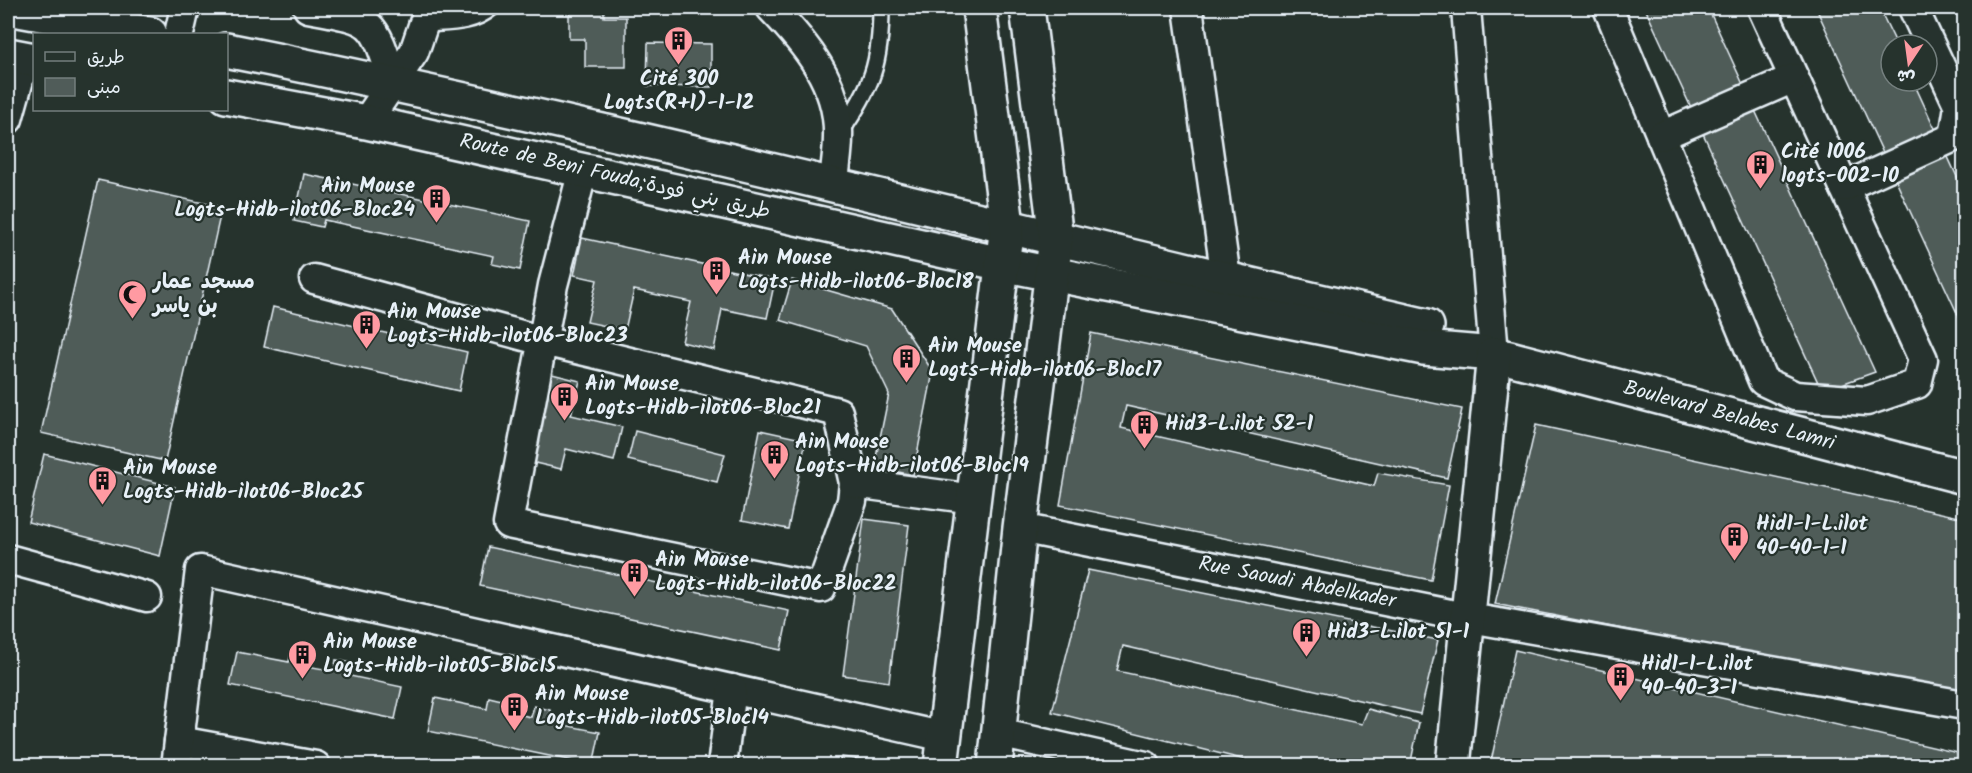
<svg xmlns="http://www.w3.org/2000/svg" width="1972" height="773" viewBox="0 0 1972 773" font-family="Kalam,'Playpen Sans Arabic',sans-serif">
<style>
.building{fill:#505c59;stroke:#e8f1f8;stroke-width:1.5}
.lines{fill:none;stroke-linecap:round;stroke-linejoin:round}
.lane-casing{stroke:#e8f1f8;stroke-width:20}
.street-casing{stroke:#e8f1f8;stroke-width:33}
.secondary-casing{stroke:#e8f1f8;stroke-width:38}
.lane{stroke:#26332d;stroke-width:15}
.street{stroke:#26332d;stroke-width:28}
.secondary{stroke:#26332d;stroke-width:33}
.labels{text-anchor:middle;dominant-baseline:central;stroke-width:4.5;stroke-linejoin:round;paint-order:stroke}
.poi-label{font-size:21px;font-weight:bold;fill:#e8f1f8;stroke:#26332d;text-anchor:start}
.street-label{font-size:21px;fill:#e8f1f8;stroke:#26332d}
</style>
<rect width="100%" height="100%" fill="#26332d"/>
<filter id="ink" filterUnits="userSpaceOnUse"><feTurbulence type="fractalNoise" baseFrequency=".0167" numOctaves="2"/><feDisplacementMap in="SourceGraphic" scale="12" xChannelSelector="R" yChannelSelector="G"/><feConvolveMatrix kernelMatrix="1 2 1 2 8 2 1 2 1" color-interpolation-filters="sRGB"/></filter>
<g filter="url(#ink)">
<g class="building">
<polygon points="569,8 604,8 604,17 626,17 626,67 585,67 585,39 569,39"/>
<polygon points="1645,8 1708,8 1875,372 1822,391"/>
<polygon points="1816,8 1879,8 1897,45 1891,45 1891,81 1913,81 1964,192 1964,328"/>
<polygon points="648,43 711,44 711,87 647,86"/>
<polygon points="304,174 530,221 520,270 492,264 494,256 324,220 322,227 294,221"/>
<polygon points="98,180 222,207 165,461 41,433"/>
<polygon points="582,238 775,280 767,318 722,309 714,350 682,342 691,302 634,290 625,330 587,322 597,280 574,275"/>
<polygon points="792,280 892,309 933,372 913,475 874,467 889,394 866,346 780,320"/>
<polygon points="273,307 467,352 459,391 264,347"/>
<polygon points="1091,333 1462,409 1447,478 1126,406 1121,428 1374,486 1378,473 1449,485 1431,580 1060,505"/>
<polygon points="544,372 580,381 571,415 622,427 614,461 566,449 561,469 522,460"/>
<polygon points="1536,425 1964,518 1964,696 1495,604"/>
<polygon points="760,430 806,440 788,529 742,520"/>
<polygon points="635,431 725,454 717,482 628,460"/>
<polygon points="8,442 14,443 8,470"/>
<polygon points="44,454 175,487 160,556 28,522"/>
<polygon points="864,519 909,525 889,682 843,675"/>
<polygon points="488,547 789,611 781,650 480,586"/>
<polygon points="1088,570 1438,640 1420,714 1123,646 1117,671 1362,724 1368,709 1419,723 1410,766 1270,766 1052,712"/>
<polygon points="1515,650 1958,753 1955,766 1490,766"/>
<polygon points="237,652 289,662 291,652 309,655 307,666 334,671 336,660 352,663 350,676 402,687 395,719 230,685"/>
<polygon points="489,697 506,701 504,711 531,717 534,706 550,710 548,722 600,732 593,765 428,731 435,698 487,709"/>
<polygon points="841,757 890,763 890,766 840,766"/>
</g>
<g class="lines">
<defs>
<g id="lane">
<path d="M425,24C448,22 473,24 491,8"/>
<path d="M840,133C872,87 881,63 881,8"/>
</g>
<g id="street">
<path d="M308,8C376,21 372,17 394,83"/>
<path d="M771,8C805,43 840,84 838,137C838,152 835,168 834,183"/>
<polyline points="1188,8 1226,278"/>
<polyline points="1466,8 1494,354"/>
<polyline points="1608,8 1763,381 1795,396 1867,401 1917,384 1923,359 1762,8"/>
<polyline points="179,34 185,8"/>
<polyline points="8,119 25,58"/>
<polyline points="366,122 414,52 429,8"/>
<polyline points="1661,136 1794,78"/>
<polyline points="1844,187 1954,137 1959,106 1913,8"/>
<polyline points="314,279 543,341 838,412 854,483 852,501 821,588 508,524 553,285 583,170"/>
<polyline points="854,483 974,499"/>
<polyline points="1020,528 1470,618 1964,705"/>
<polyline points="8,559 147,597"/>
<polyline points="998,733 1146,766"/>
<polyline points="179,741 316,766"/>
<polyline points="176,766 200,570 945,737"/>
<polyline points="722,766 732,689"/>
</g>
<g id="secondary">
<polyline points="8,8 150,34"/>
<path d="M226,50C629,130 1026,234 1427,326"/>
<polyline points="8,55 34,60"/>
<polyline points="226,96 366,122 1002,264 1424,348 1494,354 1964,477"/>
<polyline points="941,766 1007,225 979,8"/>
<polyline points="995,766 1020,528 1056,238 1027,8"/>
<polyline points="1453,766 1494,354"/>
</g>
</defs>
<use href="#lane" class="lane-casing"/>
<use href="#street" class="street-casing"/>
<use href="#secondary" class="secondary-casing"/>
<use href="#lane" class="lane"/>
<use href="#street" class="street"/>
<use href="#secondary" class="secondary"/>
</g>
</g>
<defs>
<symbol id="building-pin" viewBox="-11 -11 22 30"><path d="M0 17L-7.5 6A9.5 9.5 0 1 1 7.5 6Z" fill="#ff9aa2" stroke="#26332d"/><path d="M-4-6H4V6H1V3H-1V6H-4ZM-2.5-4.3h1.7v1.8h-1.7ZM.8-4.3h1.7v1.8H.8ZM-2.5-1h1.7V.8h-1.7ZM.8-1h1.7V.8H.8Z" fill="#111"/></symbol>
<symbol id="mosque-pin" viewBox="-11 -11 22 30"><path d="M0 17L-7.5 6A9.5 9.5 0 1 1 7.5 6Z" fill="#ff9aa2" stroke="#26332d"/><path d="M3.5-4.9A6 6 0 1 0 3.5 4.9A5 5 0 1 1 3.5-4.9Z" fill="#111"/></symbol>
</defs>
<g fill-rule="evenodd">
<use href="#building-pin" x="662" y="24" width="33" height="45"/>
<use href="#building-pin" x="1744" y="148" width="33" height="45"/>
<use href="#building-pin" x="420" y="182" width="33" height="45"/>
<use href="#building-pin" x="700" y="254" width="33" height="45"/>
<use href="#mosque-pin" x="116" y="278" width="33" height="45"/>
<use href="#building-pin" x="350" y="308" width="33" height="45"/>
<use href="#building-pin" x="890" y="342" width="33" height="45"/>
<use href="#building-pin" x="548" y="380" width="33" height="45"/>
<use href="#building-pin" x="1128" y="408" width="33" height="45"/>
<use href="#building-pin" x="758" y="438" width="33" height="45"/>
<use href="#building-pin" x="86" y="464" width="33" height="45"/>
<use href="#building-pin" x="1718" y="520" width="33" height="45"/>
<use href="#building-pin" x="618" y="556" width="33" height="45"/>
<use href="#building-pin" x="1290" y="616" width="33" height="45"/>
<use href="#building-pin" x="286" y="638" width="33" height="45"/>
<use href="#building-pin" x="1604" y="660" width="33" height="45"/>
<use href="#building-pin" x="498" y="690" width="33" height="45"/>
</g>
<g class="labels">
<g class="poi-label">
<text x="679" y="79" text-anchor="middle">Cité 300<tspan x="679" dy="24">Logts(R+1)-1-12</tspan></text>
<text x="1781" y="152">Cité 1006<tspan x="1781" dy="24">logts-002-10</tspan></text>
<text x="415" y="186" text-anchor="end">Ain Mouse<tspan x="415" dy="24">Logts-Hidb-ilot06-Bloc24</tspan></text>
<text x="738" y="258">Ain Mouse<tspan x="738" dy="24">Logts-Hidb-ilot06-Bloc18</tspan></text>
<text x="153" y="282">مسجد عمار<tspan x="153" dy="24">بن ياسر</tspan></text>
<text x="387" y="312">Ain Mouse<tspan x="387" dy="24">Logts-Hidb-ilot06-Bloc23</tspan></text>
<text x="928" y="346">Ain Mouse<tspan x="928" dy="24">Logts-Hidb-ilot06-Bloc17</tspan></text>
<text x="585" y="384">Ain Mouse<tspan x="585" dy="24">Logts-Hidb-ilot06-Bloc21</tspan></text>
<text x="1165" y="424">Hid3-L.ilot 52-1</text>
<text x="795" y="442">Ain Mouse<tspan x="795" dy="24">Logts-Hidb-ilot06-Bloc19</tspan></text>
<text x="123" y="468">Ain Mouse<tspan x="123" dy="24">Logts-Hidb-ilot06-Bloc25</tspan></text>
<text x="1756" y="524">Hid1-1-L.ilot<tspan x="1756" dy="24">40-40-1-1</tspan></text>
<text x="655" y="560">Ain Mouse<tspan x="655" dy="24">Logts-Hidb-ilot06-Bloc22</tspan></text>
<text x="1327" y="632">Hid3-L.ilot 51-1</text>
<text x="323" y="642">Ain Mouse<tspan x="323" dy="24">Logts-Hidb-ilot05-Bloc15</tspan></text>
<text x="1641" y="664">Hid1-1-L.ilot<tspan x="1641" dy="24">40-40-3-1</tspan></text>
<text x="535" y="694">Ain Mouse<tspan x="535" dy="24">Logts-Hidb-ilot05-Bloc14</tspan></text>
</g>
<g class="street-label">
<text transform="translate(615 177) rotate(13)">Route de Beni Fouda;طريق بني فودة</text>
<text transform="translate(1729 416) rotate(15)">Boulevard Belabes Lamri</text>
<text transform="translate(1297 583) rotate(11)">Rue Saoudi Abdelkader</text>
</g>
</g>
<rect width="1972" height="773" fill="none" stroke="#26332d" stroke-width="30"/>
<rect x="15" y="15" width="1942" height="743" fill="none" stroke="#e8f1f8" stroke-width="2" filter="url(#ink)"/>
<rect x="33" y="33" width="195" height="78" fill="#26332d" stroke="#747f7e" stroke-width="1.5"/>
<rect x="45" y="52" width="30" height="9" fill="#26332d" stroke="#747f7e" stroke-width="1.5"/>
<text x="87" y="63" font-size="18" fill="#e8f1f8">طريق</text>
<rect x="45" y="78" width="30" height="18" fill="#505c59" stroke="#747f7e" stroke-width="1.5"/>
<text x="87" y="93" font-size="18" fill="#e8f1f8">مبنى</text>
<g transform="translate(1909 63) rotate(193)"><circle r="28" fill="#26332d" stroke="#747f7e" stroke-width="1.5"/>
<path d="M0-4.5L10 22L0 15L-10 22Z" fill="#ff9aa2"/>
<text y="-9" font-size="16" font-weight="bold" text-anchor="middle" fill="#e8f1f8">ش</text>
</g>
</svg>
